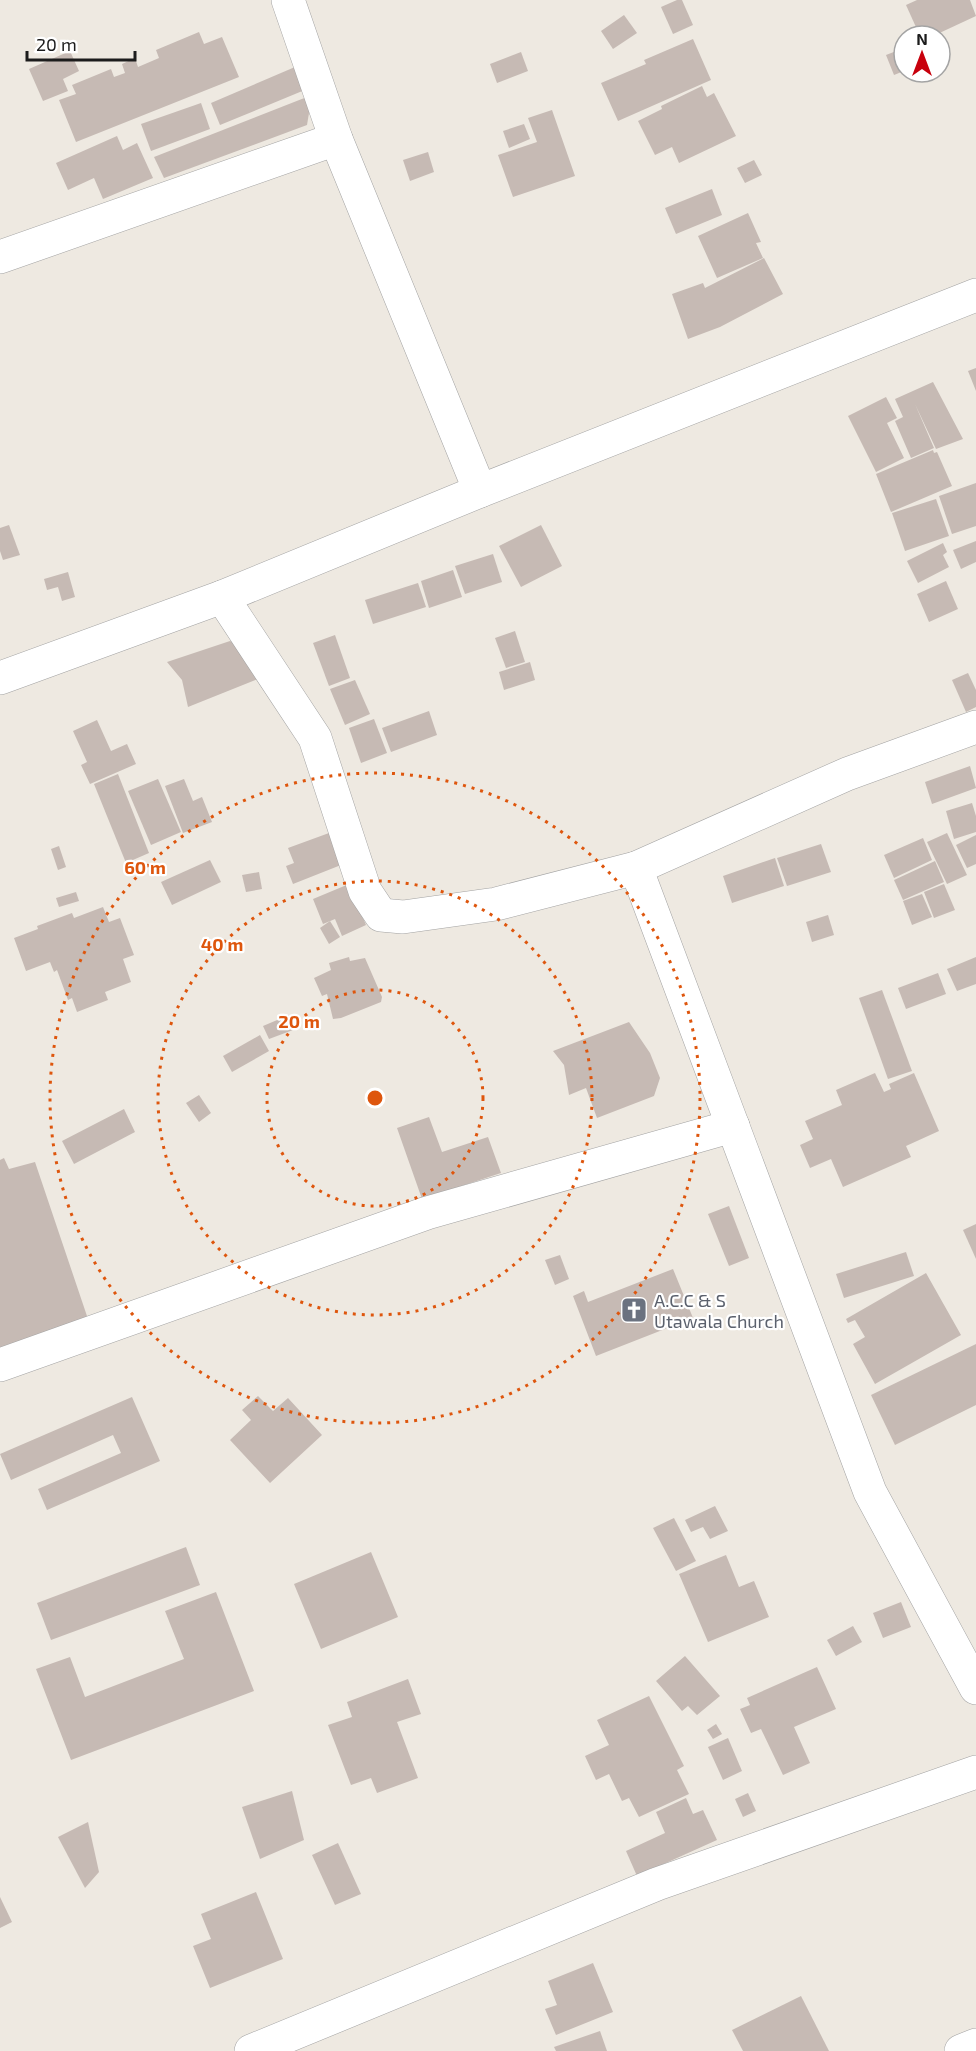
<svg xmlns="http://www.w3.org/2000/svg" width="976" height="2051" viewBox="0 0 976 2051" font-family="'Exo 2',sans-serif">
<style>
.building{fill:#c6bab4}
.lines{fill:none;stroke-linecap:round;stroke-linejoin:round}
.street-casing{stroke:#a3a3a3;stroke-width:34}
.street{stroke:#fff;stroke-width:33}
.ring{fill:none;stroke:#de560d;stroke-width:3;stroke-dasharray:3 6}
.labels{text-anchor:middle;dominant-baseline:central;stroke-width:4.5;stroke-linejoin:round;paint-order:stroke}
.worship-label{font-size:18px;fill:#5b616d;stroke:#fff;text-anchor:start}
.centre{fill:#de560d;stroke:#fff;stroke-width:3}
.ring-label{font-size:18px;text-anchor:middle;font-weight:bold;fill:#de560d;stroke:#fff;stroke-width:4.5;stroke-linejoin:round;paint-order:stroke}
</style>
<rect width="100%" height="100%" fill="#eee9e1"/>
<g class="building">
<polygon points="677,0 682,0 693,25 673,34 661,7"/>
<polygon points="917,0 970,0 976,16 933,36 920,36 906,5"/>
<polygon points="624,15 637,33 613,49 601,31"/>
<polygon points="199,32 204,44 222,37 239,77 76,142 59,100 76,94 72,85 111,69 114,77 125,73 122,64 135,58 138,67 159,58 156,50"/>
<polygon points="693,39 711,80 618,121 601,83 646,64 644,60"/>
<polygon points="904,48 904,71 894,75 886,55"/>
<polygon points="70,51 79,71 63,79 68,91 43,101 29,69"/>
<polygon points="521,52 528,71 497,83 490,64"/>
<polygon points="302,64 312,87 220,125 211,103"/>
<polygon points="702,86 707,97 714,93 736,136 679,163 672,147 655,155 638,121 662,109 661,106"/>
<polygon points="312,95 307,125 164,178 154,157"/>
<polygon points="201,103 210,129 151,151 141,124"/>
<polygon points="552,110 575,176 513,197 498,155 537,142 528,118"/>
<polygon points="524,124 530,139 509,148 503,131"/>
<polygon points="117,136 123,150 137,143 153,178 103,199 94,178 68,190 56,163"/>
<polygon points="428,152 434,172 410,181 403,160"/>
<polygon points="754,160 762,175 745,183 737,168"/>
<polygon points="712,189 722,215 676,234 665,208"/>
<polygon points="748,213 761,242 756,243 763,258 717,278 698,236"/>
<polygon points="764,258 783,294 720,327 688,339 672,294 703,283 705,288"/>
<polygon points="976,368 976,391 968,371"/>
<polygon points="933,382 963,439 936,449 915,404 934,448 911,458 895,421 903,417 895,399"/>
<polygon points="886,397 897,418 887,423 904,458 876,472 848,416"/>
<polygon points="933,450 934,453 937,452 952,486 891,512 876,474"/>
<polygon points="976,483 976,526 952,534 939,496"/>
<polygon points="936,499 949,536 905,551 892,513"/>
<polygon points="9,525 20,555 3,560 0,551 0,528"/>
<polygon points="541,525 562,566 521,587 499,546"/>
<polygon points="976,541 976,562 961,569 953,550"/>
<polygon points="943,543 947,552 943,555 949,567 918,583 907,561"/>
<polygon points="493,554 502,582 465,594 455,566"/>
<polygon points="453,570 462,597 429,608 421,581"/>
<polygon points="68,572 75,597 62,601 58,587 47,590 44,579"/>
<polygon points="946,581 958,609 929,622 917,594"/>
<polygon points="418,583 426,607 373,624 365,600"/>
<polygon points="515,631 525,662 506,668 495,638"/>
<polygon points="335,635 350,678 329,686 313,643"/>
<polygon points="230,641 252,651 258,679 188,707 182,680 167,662"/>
<polygon points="530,662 535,680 504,690 499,672"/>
<polygon points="968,673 976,690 976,707 966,712 952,680"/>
<polygon points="355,680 370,714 345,725 330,689"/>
<polygon points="429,711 437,735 391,752 382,728"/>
<polygon points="374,719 387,753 361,763 349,728"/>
<polygon points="97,720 111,751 127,744 136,764 90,784 81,765 87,762 73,731"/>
<polygon points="970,766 976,788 932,804 925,782"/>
<polygon points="118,774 149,853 126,863 94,784"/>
<polygon points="158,779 181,832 151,845 128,791"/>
<polygon points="184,779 193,801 202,797 212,822 183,833 165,786"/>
<polygon points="972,803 976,816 976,832 954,839 946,811"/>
<polygon points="329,833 341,865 293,884 286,866 294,863 288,848"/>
<polygon points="947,833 967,875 947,884 927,842"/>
<polygon points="976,835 976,864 967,868 956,845"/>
<polygon points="923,838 932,860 894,878 884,855"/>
<polygon points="821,844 831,872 787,886 777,858"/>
<polygon points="59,846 66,867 58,870 51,849"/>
<polygon points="775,858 784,886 732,903 723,876"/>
<polygon points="210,860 221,882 172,905 161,882"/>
<polygon points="935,861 944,882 903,900 894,880"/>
<polygon points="259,872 262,889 246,892 242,875"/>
<polygon points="349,884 366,925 342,936 335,919 323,924 313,899"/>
<polygon points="944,884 955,910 934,918 924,892"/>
<polygon points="76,892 79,901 59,907 56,898"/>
<polygon points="922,894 932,917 912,925 903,901"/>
<polygon points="103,907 109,922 120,918 134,955 123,959 131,982 105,992 108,1000 77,1012 72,998 68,1000 57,970 54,972 50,962 26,971 14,938 38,929 37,926 72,913 74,918"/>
<polygon points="828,915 834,935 812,942 806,922"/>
<polygon points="330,921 340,937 329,944 320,928"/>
<polygon points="349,957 350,961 365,958 382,997 381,1002 341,1018 333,1019 327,994 322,996 314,978 331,970 329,963"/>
<polygon points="976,957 976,984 957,991 947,969"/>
<polygon points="938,973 946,994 906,1009 898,988"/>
<polygon points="882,990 912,1071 888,1079 859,998"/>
<polygon points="289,1015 293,1030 269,1039 263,1026"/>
<polygon points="629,1022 650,1053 660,1078 654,1096 597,1118 586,1088 569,1095 564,1065 553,1051"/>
<polygon points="260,1035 269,1051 232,1072 223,1056"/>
<polygon points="875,1073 884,1092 891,1089 889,1084 914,1073 939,1131 906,1146 911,1157 843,1187 831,1159 810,1168 800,1145 813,1139 805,1121 842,1105 836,1090"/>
<polygon points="199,1095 211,1113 199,1122 186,1103"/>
<polygon points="124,1109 135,1132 74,1164 62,1141"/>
<polygon points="429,1117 442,1152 488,1137 501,1173 422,1199 397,1128"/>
<polygon points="4,1158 9,1169 35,1162 88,1319 0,1354 0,1160"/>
<polygon points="729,1206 749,1258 729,1266 708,1214"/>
<polygon points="976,1224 976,1259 963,1230"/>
<polygon points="906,1252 914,1276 844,1298 836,1274"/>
<polygon points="560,1255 569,1279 555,1285 545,1260"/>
<polygon points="673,1269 693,1318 596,1356 573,1296 584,1291 588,1302"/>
<polygon points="926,1273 961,1335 875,1384 853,1344 865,1337 855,1320 848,1323 846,1319"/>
<polygon points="976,1344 976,1405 895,1445 871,1395"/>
<polygon points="258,1396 273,1411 288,1398 322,1435 270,1483 230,1440 251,1420 242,1410"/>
<polygon points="132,1397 160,1461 47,1510 38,1489 121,1453 113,1435 11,1480 0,1454"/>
<polygon points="715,1506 728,1531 710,1539 703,1527 691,1532 685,1520"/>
<polygon points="674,1518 696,1561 676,1571 653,1528"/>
<polygon points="186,1547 200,1585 51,1640 37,1603"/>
<polygon points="371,1552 398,1617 321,1649 294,1584"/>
<polygon points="726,1555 739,1587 754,1581 769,1617 708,1642 679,1574"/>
<polygon points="216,1592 254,1691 71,1760 36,1669 70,1657 85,1697 184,1659 165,1611"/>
<polygon points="901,1602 911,1627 883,1638 873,1613"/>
<polygon points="853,1626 862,1642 836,1656 827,1640"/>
<polygon points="685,1656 720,1696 697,1715 688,1706 682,1711 656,1681"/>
<polygon points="817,1667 836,1709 794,1727 810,1763 783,1775 761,1729 751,1733 740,1709 750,1705 747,1698"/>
<polygon points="408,1679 421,1714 397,1722 418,1778 377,1793 371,1778 351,1785 328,1725 352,1717 347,1702"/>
<polygon points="649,1696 684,1766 677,1770 689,1794 639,1817 629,1798 622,1801 609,1774 596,1780 585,1756 609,1745 597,1720"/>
<polygon points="716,1724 722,1734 713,1739 707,1730"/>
<polygon points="728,1738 742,1771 723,1780 708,1747"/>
<polygon points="292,1791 304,1840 260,1859 242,1807"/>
<polygon points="748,1793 756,1811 743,1817 735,1799"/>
<polygon points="686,1798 693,1814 703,1810 717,1840 637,1876 626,1851 665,1833 656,1812"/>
<polygon points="88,1822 99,1872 85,1888 58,1837"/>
<polygon points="338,1843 361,1894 335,1905 312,1855"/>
<polygon points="256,1892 283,1959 210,1988 193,1946 211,1939 201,1914"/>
<polygon points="0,1897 12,1922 0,1928"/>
<polygon points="593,1963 613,2012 556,2035 545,2009 557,2005 548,1981"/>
<polygon points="801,1996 829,2051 743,2051 732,2030"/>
<polygon points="600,2031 607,2051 556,2051 554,2047"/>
</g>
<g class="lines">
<defs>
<g id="street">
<polyline points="288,0 336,139 480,491"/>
<polyline points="0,257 336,139"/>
<polyline points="222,597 315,738 365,891 381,915 403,917 496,904 636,868 847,774 976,727"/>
<polyline points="0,678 222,597 480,491 976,295"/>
<polyline points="636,868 870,1492 976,1688"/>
<polyline points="0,1365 427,1213 733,1126"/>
<polyline points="251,2051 657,1884 976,1772"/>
<polyline points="961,2051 976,2045"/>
</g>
</defs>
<use href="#street" class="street-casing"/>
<use href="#street" class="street"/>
</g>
<g class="ring">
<circle cx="375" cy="1098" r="108"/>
<circle cx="375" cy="1098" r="217"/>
<circle cx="375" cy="1098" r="325"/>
</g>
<defs>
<symbol id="church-square" viewBox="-11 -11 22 22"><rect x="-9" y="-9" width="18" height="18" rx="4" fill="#6b7280" stroke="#fff"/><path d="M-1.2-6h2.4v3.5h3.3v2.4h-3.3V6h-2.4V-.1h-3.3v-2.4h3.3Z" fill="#fff"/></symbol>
</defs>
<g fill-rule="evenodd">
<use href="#church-square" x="619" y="1295" width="30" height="30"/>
</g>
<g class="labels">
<g class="worship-label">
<text x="654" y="1300">A.C.C &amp; S<tspan x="654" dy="21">Utawala Church</tspan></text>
</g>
</g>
<circle cx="375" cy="1098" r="9" class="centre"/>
<g class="ring-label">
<text x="145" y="874">60 m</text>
<text x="222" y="951">40 m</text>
<text x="299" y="1028">20 m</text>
</g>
<g transform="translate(922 54)"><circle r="28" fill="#ffffff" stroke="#a4a4a4" stroke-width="1.5"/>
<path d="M0-4.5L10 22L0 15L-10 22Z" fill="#c8000d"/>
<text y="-9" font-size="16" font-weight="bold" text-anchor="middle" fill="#1c1c1c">N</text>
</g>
<path d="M27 51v9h108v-9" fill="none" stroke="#1c1c1c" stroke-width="3"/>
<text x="36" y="51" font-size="18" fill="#1c1c1c" stroke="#ffffff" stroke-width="4.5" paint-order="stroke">20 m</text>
</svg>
